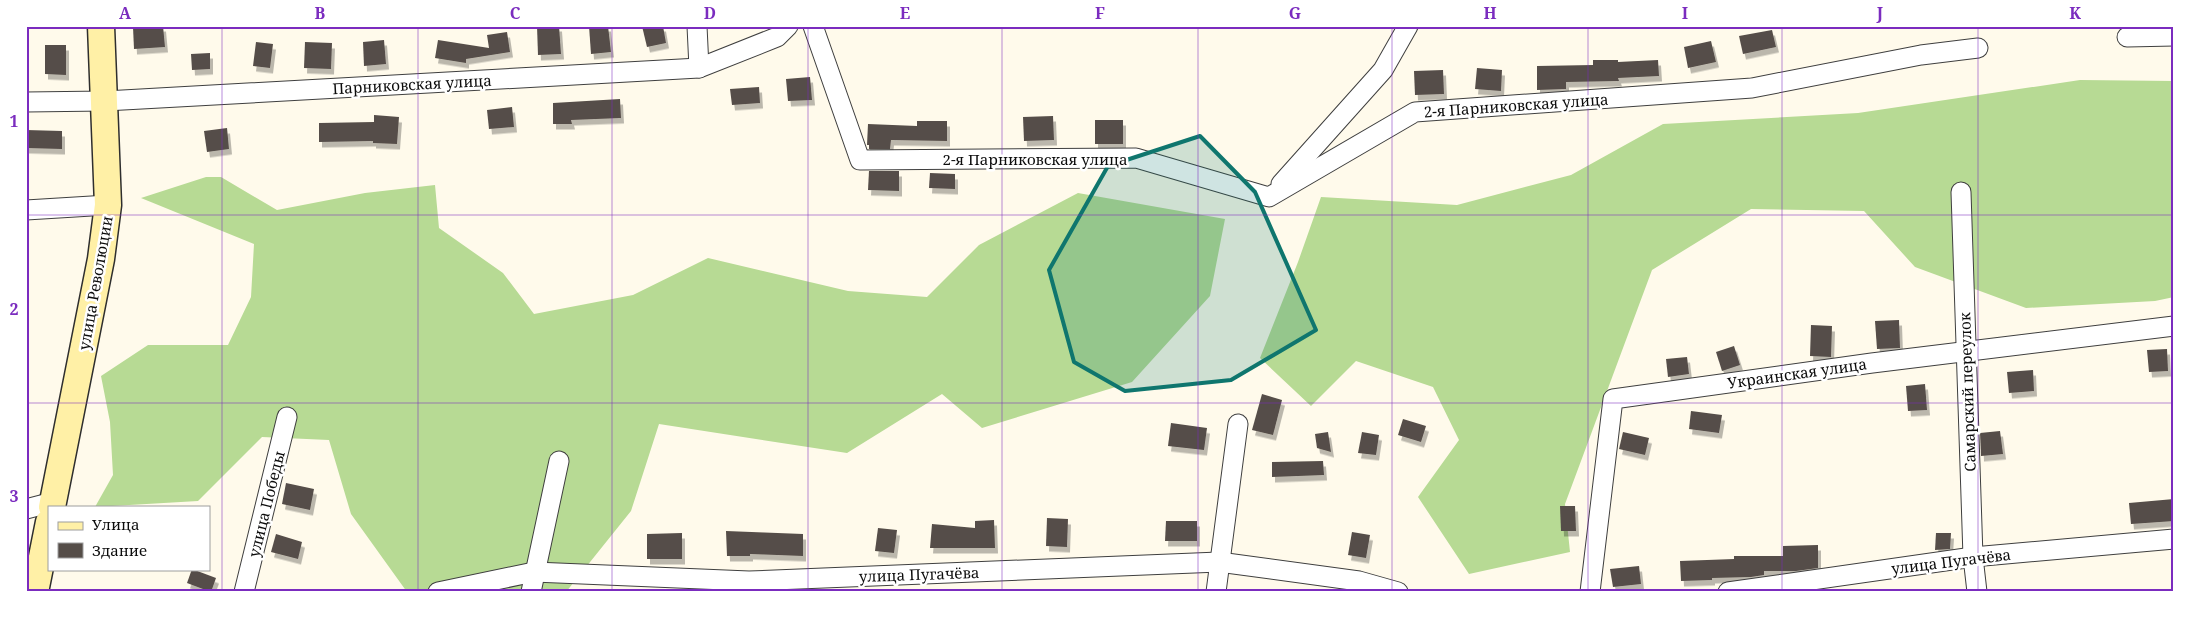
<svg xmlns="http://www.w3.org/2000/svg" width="2200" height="618" viewBox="0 0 2200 618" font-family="'Noto Serif',serif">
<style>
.forest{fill:#b7da94}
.building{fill:#554d48;filter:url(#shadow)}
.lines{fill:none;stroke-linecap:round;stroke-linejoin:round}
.street-casing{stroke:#3f3f3f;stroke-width:21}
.secondary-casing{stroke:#2e2e2e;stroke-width:29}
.street{stroke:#fff;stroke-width:19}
.secondary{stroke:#fff0a6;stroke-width:26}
.marked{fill:#0f766e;fill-opacity:0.2;stroke:#0f766e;stroke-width:4;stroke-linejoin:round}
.grid{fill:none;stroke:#7b2cbf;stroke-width:1;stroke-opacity:0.55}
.labels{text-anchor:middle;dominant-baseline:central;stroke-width:5;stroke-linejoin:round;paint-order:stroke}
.street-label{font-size:15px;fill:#0c0c0c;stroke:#fff}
.neatline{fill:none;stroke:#7b2cbf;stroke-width:2}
.grid-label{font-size:16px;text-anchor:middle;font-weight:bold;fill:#7b2cbf}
</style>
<defs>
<filter id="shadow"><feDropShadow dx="3" dy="5.5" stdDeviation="0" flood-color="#0004"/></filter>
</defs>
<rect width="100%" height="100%" fill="#fffaeb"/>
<g class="forest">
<polygon points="2080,80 2174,81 2174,297 2155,301 2026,308 1915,267 1864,211 1751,209 1652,270 1565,504 1570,552 1469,574 1418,497 1459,440 1433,387 1356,361 1311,406 1260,358 1298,262 1321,197 1457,205 1571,175 1663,124 1858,113"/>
<polygon points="206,177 221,177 277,210 365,193 435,185 439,228 503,273 534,314 633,295 708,258 848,291 927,297 979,245 1078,193 1225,219 1210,296 1132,382 982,428 942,394 847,453 659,424 631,511 566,592 407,592 351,514 329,440 262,437 198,501 95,507 113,475 110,422 101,376 148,345 228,345 251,297 254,244 141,198"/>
</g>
<g class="building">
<polygon points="163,26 165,47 134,49 133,27"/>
<polygon points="537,26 559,26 561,54 538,55"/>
<polygon points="589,26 608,26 611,52 591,54"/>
<polygon points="642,26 663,26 666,43 647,47"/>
<polygon points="1772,30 1776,47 1743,54 1739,36"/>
<polygon points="507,32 510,52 466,59 466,63 435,58 438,40 489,48 487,35"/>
<polygon points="384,40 386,64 364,66 363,42"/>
<polygon points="1711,41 1716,62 1688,68 1684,47"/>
<polygon points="256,42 273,44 270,68 253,66"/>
<polygon points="305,42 332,43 331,69 304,68"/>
<polygon points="45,45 66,45 66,75 45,74"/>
<polygon points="210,53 210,69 192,70 191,54"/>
<polygon points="1593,60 1618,60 1618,62 1658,60 1659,76 1618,78 1619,81 1566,82 1566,89 1537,90 1537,66 1593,65"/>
<polygon points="1477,68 1502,70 1501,91 1475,89"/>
<polygon points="1443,70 1444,94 1415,95 1414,71"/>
<polygon points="810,77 812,100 788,101 786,79"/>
<polygon points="759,87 760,103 732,105 730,89"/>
<polygon points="620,99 621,118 571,120 572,124 553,124 553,103"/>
<polygon points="512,107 514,127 489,129 487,110"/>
<polygon points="374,115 399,117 397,144 373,143 373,141 319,142 319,123 374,122"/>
<polygon points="1053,116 1054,140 1024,141 1023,117"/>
<rect x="1095" y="120" width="28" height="24"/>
<polygon points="917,121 947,121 947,141 891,140 890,149 869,149 869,145 867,145 868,124 917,126"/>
<polygon points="227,128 229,149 207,152 204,131"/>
<polygon points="26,130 62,131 62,149 26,148"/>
<polygon points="869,171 899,171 899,191 868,190"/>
<polygon points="930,173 955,174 955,189 929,188"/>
<polygon points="1899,320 1900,348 1877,349 1875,321"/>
<polygon points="1811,325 1832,326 1831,357 1810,356"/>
<polygon points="1734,346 1740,365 1722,371 1716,352"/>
<polygon points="2167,349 2168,371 2149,372 2147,350"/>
<polygon points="1687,357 1689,374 1668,377 1666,359"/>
<polygon points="2033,370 2034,391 2009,393 2007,372"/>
<polygon points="1925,384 1927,410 1908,411 1906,386"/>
<polygon points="1262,394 1282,400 1273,435 1252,430"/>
<polygon points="1691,411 1722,415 1719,433 1689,429"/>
<polygon points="1403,419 1426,426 1421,442 1398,435"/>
<polygon points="1171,423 1207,428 1204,450 1168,446"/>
<polygon points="2000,431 2003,454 1981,456 1980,433"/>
<polygon points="1328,432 1331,452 1317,448 1315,434"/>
<polygon points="1362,432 1379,435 1376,455 1358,453"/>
<polygon points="1623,432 1649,438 1645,455 1619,449"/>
<polygon points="1323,461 1324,475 1272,477 1272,462"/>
<polygon points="286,483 314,489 310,510 282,504"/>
<polygon points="2174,499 2174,521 2131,524 2129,503"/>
<polygon points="1560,506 1575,506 1576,531 1561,531"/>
<polygon points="1047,518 1068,519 1067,547 1046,546"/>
<polygon points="994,520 995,548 930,548 932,524 975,528 975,521"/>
<polygon points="1166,521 1197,521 1197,541 1165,541"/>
<polygon points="878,528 897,530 894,553 875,551"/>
<polygon points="726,531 803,534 803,556 750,554 750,556 727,556"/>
<polygon points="1352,532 1370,535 1366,558 1348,555"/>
<polygon points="682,533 682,559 647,559 647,534"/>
<polygon points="1936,533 1951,533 1950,549 1935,550"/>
<polygon points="276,534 302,542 298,559 271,552"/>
<polygon points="1818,545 1818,568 1796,571 1764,571 1764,575 1751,577 1712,578 1712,580 1681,581 1680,561 1734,559 1734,556 1783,556 1783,546"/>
<polygon points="1639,566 1641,584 1613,587 1610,569"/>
<polygon points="192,569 216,578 211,592 187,583"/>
</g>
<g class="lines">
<defs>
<g id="street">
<polyline points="697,26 699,68"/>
<polyline points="813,26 860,160 1136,158 1269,197 1415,112 1752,88 1921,55 1978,48"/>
<polyline points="2127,37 2174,36"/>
<polyline points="26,102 105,101 699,68 777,37 788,26"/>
<polyline points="1281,184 1383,70 1408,26"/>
<polyline points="1961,192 1973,557 1977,592"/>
<polyline points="26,210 108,205"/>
<polyline points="26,509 53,502"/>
<polyline points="244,592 287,417"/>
<polyline points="438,592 534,572 749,581 1219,562 1359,581 1398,592"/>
<polyline points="531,592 559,461"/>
<polyline points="1216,592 1238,424"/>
<polyline points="1590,592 1613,399 1872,363 2174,326"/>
<polyline points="1728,592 1973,557 2174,539"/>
</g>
<g id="secondary">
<polyline points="52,507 101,259 108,205 101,26"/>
<polyline points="35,592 49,522"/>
</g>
</defs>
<use href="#street" class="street-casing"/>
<use href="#secondary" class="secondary-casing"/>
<use href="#street" class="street"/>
<use href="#secondary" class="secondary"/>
</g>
<path class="marked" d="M1200,136L1255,192L1316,330L1231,380L1125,391L1074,362L1049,270L1108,166Z"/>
<path class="grid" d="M222,26V592M418,26V592M612,26V592M808,26V592M1002,26V592M1198,26V592M1392,26V592M1588,26V592M1782,26V592M1978,26V592M26,215H2174M26,403H2174"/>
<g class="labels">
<g class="street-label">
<text transform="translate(412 84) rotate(-3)">Парниковская улица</text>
<text transform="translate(1516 105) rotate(-4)">2-я Парниковская улица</text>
<text x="1035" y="159">2-я Парниковская улица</text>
<text transform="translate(95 283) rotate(-80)">улица Революции</text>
<text transform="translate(1797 373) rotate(-8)">Украинская улица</text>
<text transform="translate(1967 392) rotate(-92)">Самарский переулок</text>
<text transform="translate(266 504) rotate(-76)">улица Победы</text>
<text transform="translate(1951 561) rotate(-7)">улица Пугачёва</text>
<text transform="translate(919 574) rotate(-2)">улица Пугачёва</text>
</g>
</g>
<rect width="2200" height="618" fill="none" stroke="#ffffff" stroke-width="55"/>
<rect x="48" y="506" width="162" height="65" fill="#ffffff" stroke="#9e9e9e"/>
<rect x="58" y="522" width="25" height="8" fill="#fff0a6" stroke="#9e9e9e"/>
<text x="92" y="530" font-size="15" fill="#0c0c0c">Улица</text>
<rect x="58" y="543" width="25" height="15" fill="#554d48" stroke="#9e9e9e"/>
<text x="92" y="556" font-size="15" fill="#0c0c0c">Здание</text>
<rect x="28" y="28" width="2144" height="562" class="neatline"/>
<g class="grid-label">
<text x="125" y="19">A</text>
<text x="320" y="19">B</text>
<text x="515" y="19">C</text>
<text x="710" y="19">D</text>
<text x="905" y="19">E</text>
<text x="1100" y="19">F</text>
<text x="1295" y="19">G</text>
<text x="1490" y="19">H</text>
<text x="1685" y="19">I</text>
<text x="1880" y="19">J</text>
<text x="2075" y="19">K</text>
<text x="14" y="127">1</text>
<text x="14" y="315">2</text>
<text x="14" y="502">3</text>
</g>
</svg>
